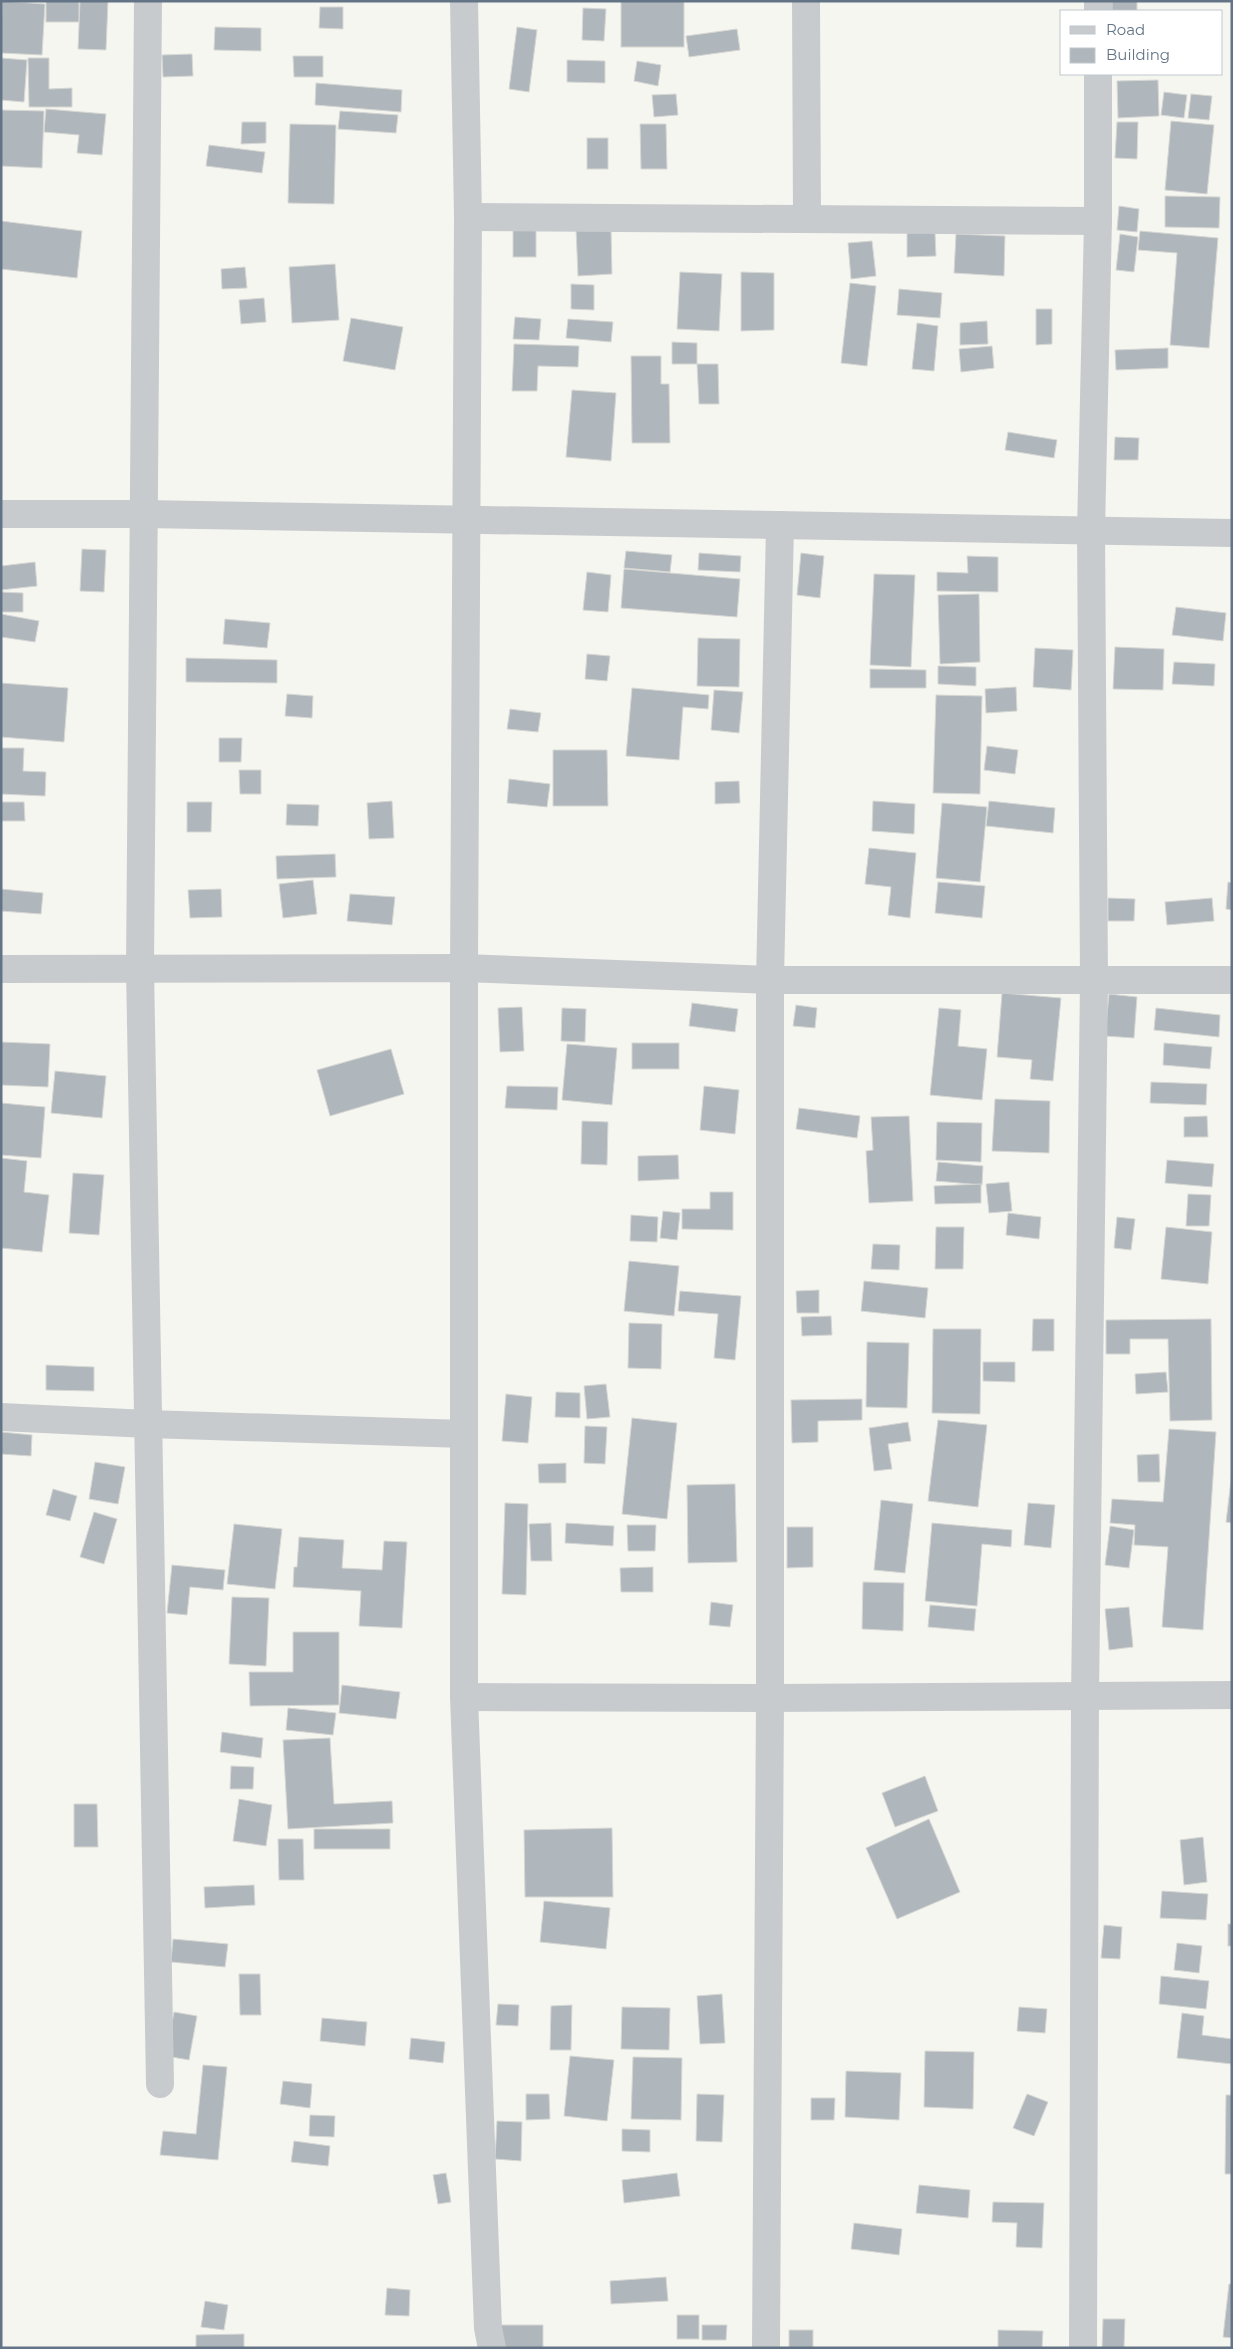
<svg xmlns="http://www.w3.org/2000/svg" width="1233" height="2349" viewBox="0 0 1233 2349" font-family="Montserrat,sans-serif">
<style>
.building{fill:#afb7bc;stroke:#d7d7d4}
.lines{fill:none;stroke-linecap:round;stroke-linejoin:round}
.minor{stroke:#c8cbce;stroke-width:28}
</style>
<rect width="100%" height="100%" fill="#f6f6f1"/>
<g class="building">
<polygon points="2,1 45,4 42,55 1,53"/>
<rect x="46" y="1" width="33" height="21"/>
<polygon points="80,1 108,1 106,50 78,49"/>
<rect x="621" y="1" width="63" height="46"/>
<rect x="1112" y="1" width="25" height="10"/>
<polygon points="320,7 343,7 343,29 319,28"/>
<polygon points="583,8 606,9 604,41 582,40"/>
<polygon points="215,27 261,28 261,51 214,50"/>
<polygon points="517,27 537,30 529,92 509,89"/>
<polygon points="737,29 740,50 689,57 686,36"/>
<polygon points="192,54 193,76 163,77 162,55"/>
<polygon points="293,56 323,56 323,77 294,77"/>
<polygon points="1,58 27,60 24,102 1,100"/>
<polygon points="28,58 49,58 49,89 72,88 72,107 29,107"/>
<polygon points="567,60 605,61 605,83 567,82"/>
<polygon points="637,61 661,65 658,86 634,81"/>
<polygon points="1158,80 1159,116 1118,118 1117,81"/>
<polygon points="316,83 402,90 401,112 315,105"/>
<polygon points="1164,92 1187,95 1184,118 1161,115"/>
<polygon points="676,94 678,115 654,117 652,95"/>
<polygon points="1191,94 1212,96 1209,120 1188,118"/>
<polygon points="46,109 106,114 102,155 77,153 79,135 44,132"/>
<polygon points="1,110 44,111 42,168 1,166"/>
<polygon points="340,111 398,115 396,133 338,129"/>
<polygon points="1171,121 1214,125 1207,194 1165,190"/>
<polygon points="242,122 266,122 266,143 241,144"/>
<polygon points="1117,122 1138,122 1137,159 1115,158"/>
<polygon points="290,124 336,125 334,204 288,203"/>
<polygon points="640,124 666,124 667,169 641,169"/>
<rect x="587" y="138" width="21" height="31"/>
<polygon points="209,145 265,152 262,173 206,166"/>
<polygon points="1165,196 1220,197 1219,228 1165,227"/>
<polygon points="1119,206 1139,209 1137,232 1117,230"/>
<polygon points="1,221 82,231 77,278 1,269"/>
<polygon points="611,228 612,274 578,276 576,229"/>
<rect x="513" y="229" width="23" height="28"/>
<polygon points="1140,231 1218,238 1209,348 1170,345 1177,253 1138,250"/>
<polygon points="935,232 936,256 907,257 907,233"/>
<polygon points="956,234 1005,236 1004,276 954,273"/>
<polygon points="1120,234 1138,237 1134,272 1116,270"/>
<polygon points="872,241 876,276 851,279 848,243"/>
<polygon points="335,264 339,320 292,323 289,267"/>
<polygon points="245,267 247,288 222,289 221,269"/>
<polygon points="680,272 722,274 719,331 677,329"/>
<polygon points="741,272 774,273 774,330 741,331"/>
<polygon points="850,283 876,286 867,366 841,363"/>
<polygon points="571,284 594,285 594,310 571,309"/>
<polygon points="899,289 942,293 940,318 897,315"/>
<polygon points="264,298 266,322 241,324 239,300"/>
<polygon points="1036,309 1052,309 1052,344 1036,345"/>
<polygon points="515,317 541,319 539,340 513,339"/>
<polygon points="351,318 403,327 395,370 343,361"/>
<polygon points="568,319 613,322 611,342 566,338"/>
<polygon points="987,321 988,344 960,345 960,323"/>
<polygon points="917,323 938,326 934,371 912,369"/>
<polygon points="672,342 697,343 697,364 672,364"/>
<polygon points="514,344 579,346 578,367 538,366 537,391 512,391"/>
<polygon points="992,346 994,368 961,372 959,349"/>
<polygon points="1168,348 1168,368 1116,370 1115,350"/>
<polygon points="631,356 661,356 661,384 669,384 670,443 632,443"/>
<polygon points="697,364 718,364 719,404 699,404"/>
<polygon points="572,390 616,393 611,461 566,457"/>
<polygon points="1008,432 1057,440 1054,458 1005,450"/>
<polygon points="1115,437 1139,438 1138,460 1114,460"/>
<polygon points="82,549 106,550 104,592 80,591"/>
<polygon points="626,551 672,555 670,572 624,568"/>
<polygon points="699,553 741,556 740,572 698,570"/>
<polygon points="801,553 824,556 820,598 797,595"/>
<polygon points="967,556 998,557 998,592 937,591 937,572 968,573"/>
<polygon points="35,562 37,586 1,590 1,566"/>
<polygon points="624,569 740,579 737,617 621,608"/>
<polygon points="587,572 611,575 608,612 583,610"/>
<polygon points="874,574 915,575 911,667 870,665"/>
<polygon points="1,592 23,593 23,612 1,612"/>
<polygon points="979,594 980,662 940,664 938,595"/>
<polygon points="1176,607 1226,613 1223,641 1172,635"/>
<polygon points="1,614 39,621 35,642 1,637"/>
<polygon points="225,619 270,623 267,648 223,644"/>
<polygon points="698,638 740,639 739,687 697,686"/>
<polygon points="1115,647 1164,649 1163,690 1113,689"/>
<polygon points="1035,648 1073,650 1071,690 1033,687"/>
<polygon points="587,654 610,656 607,681 585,679"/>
<polygon points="186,658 277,660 277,683 186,682"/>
<polygon points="1174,662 1215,664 1214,686 1172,684"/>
<polygon points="938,666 976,667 976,686 938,684"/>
<polygon points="870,669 926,670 926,688 870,688"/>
<polygon points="1,683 68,688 64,742 1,737"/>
<polygon points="1016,687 1017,711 986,713 985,689"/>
<polygon points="632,688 709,695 708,709 683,707 679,760 626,756"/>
<polygon points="714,690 743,692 739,733 711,730"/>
<polygon points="287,694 313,696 312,718 285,716"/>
<polygon points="936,695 982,696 980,794 933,793"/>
<polygon points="510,709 541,713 538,732 507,729"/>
<polygon points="219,738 242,738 241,762 219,762"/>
<polygon points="987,746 1018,750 1015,774 984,770"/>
<polygon points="1,748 24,748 23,771 46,772 45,796 1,794"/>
<polygon points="553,750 607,750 608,806 553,806"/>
<polygon points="239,770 261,770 261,794 240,794"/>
<polygon points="509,779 550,784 547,807 507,803"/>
<polygon points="739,781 740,803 715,804 715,782"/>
<polygon points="392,801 394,838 369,839 367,803"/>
<polygon points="873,801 915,804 914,834 872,831"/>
<polygon points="989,801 1055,808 1053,833 986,826"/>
<polygon points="1,802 24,802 25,821 1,821"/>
<polygon points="187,802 212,802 211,832 187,832"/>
<polygon points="942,803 987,807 980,882 936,878"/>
<polygon points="287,804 319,805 318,826 286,825"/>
<polygon points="869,848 916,853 910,918 888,915 891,887 865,884"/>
<polygon points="335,854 336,877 277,879 276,856"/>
<polygon points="313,880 317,914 283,918 279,884"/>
<polygon points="938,882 985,886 982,918 935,913"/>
<polygon points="1228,882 1232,883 1232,910 1226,909"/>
<polygon points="1,889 43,893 41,914 1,911"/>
<polygon points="221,889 222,917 190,918 188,890"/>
<polygon points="350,894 395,897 392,925 347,921"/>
<polygon points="1108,898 1135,899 1134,921 1108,921"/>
<polygon points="1212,898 1214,921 1167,925 1165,902"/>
<polygon points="1002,993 1061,998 1053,1081 1030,1079 1032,1060 997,1057"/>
<polygon points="1109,994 1137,997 1134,1038 1105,1036"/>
<polygon points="692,1003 738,1009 735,1032 689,1026"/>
<polygon points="796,1005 817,1008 815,1028 793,1026"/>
<polygon points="522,1007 524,1051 500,1052 498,1008"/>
<polygon points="562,1008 586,1009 585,1042 561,1041"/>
<polygon points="939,1008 961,1010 958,1046 987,1049 982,1100 930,1095"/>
<polygon points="1156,1008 1220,1015 1219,1037 1154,1030"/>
<polygon points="1,1042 50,1044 48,1087 1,1085"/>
<rect x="632" y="1043" width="47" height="26"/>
<polygon points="1164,1043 1212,1047 1210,1069 1163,1065"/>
<polygon points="567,1044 617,1048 612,1105 562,1100"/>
<polygon points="391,1049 404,1094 330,1116 317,1070"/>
<polygon points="55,1071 106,1076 102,1118 51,1113"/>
<polygon points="1151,1082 1207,1084 1206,1105 1150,1103"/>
<polygon points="507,1086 558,1087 557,1110 505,1108"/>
<polygon points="704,1086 739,1090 735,1134 700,1130"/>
<polygon points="995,1099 1050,1101 1049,1153 992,1151"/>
<polygon points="1,1103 45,1107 41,1158 1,1155"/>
<polygon points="799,1108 860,1116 857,1138 796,1129"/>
<polygon points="909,1116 913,1201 869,1203 866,1151 873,1150 871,1117"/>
<polygon points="1207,1116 1208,1137 1184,1137 1184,1117"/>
<polygon points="582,1121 608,1122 607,1165 581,1164"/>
<polygon points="937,1122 982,1123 981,1162 936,1160"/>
<polygon points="678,1155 679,1179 638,1181 638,1156"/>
<polygon points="1,1158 27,1161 24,1192 49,1195 42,1252 1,1248"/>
<polygon points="1167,1160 1214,1164 1212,1187 1165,1183"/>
<polygon points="938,1162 983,1166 982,1185 936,1181"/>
<polygon points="73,1173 104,1175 99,1235 69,1233"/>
<polygon points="1009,1182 1012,1211 989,1213 986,1184"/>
<polygon points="981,1184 981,1203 935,1204 934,1186"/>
<polygon points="710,1192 733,1192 733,1230 682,1229 682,1209 710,1209"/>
<polygon points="1188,1194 1211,1195 1209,1226 1186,1226"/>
<polygon points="663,1211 680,1213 677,1240 660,1238"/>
<polygon points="1008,1213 1041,1217 1039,1239 1006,1235"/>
<polygon points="631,1215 658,1217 657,1242 630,1241"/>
<polygon points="1117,1217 1135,1219 1131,1250 1114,1248"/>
<polygon points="936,1227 964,1227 963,1269 935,1269"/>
<polygon points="1166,1227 1212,1232 1208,1284 1161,1279"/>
<polygon points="873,1244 900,1245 899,1270 871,1269"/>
<polygon points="629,1261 679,1266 674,1316 624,1311"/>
<polygon points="864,1281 928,1288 925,1318 861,1311"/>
<polygon points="819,1290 819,1313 797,1313 796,1291"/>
<polygon points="680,1291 741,1296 735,1360 714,1358 718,1314 678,1311"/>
<polygon points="831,1316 832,1335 802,1336 801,1317"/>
<polygon points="1033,1319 1054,1319 1054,1351 1032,1351"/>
<polygon points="1211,1319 1212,1420 1170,1421 1168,1339 1130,1339 1130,1354 1106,1354 1106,1320"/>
<polygon points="629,1323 662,1324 661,1369 628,1368"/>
<polygon points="933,1329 981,1329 980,1414 932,1413"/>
<polygon points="867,1342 909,1343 907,1408 866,1407"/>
<polygon points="983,1362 1015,1362 1015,1382 983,1381"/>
<polygon points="46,1365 94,1367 94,1391 46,1390"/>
<polygon points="1166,1372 1168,1392 1136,1394 1135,1374"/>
<polygon points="606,1384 610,1417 587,1419 584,1386"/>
<polygon points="556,1392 580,1393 580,1418 555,1417"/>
<polygon points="506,1394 532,1397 528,1443 502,1441"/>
<polygon points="862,1399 862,1420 818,1421 818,1442 792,1443 791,1400"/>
<polygon points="632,1418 677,1423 667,1519 622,1514"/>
<polygon points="938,1420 987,1425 978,1507 928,1501"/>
<polygon points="908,1422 911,1441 888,1444 892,1469 874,1471 869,1428"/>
<polygon points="585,1426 607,1427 605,1464 584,1463"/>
<polygon points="1169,1429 1216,1432 1203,1630 1162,1627 1168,1547 1134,1545 1135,1525 1110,1523 1112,1499 1163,1502"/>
<polygon points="1,1432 32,1435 31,1456 1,1454"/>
<polygon points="1159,1454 1160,1482 1138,1482 1137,1455"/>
<polygon points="95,1462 125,1467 118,1504 89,1499"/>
<polygon points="566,1463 566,1483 539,1483 538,1464"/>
<polygon points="1232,1472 1232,1523 1226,1522"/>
<polygon points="735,1484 737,1562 688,1563 687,1485"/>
<polygon points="53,1489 77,1496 70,1521 46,1515"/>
<polygon points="881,1500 913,1504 905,1573 874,1570"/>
<polygon points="505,1503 528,1504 526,1595 502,1594"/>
<polygon points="1028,1503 1055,1505 1051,1548 1024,1545"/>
<polygon points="94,1512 117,1519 104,1564 80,1557"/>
<polygon points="551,1523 552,1561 531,1561 529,1524"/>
<polygon points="566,1523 614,1526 613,1546 565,1543"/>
<polygon points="932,1523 1012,1530 1011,1547 982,1544 977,1606 925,1601"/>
<polygon points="234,1524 282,1529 275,1589 227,1584"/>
<polygon points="627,1525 656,1525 655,1551 628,1551"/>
<polygon points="1110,1526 1134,1530 1129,1568 1105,1565"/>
<polygon points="787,1527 813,1527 813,1567 787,1568"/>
<polygon points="299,1537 344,1540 342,1568 382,1570 384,1541 407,1542 402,1628 359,1626 361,1591 293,1587 294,1567 297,1567"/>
<polygon points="172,1565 225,1570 223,1590 190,1587 187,1615 167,1613"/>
<polygon points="653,1567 653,1592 621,1592 620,1568"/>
<polygon points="863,1582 904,1583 903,1631 862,1629"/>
<polygon points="232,1597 269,1598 266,1666 229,1664"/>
<polygon points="711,1602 733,1605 730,1627 709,1625"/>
<polygon points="930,1605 976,1609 974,1631 928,1627"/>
<polygon points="1129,1607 1133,1647 1109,1650 1105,1609"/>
<polygon points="293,1632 339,1632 339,1705 250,1706 249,1672 293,1672"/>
<polygon points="342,1685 400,1692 396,1719 339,1713"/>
<polygon points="288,1708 336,1713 333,1735 286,1730"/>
<polygon points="222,1732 263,1738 261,1758 220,1752"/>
<polygon points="330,1738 334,1804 392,1801 393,1823 288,1829 283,1740"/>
<polygon points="231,1766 254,1767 253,1789 230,1789"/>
<polygon points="925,1776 938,1811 895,1827 882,1793"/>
<polygon points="239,1799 272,1805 266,1846 233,1841"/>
<polygon points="74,1804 97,1804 98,1847 74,1847"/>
<polygon points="929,1819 960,1892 897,1919 866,1848"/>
<polygon points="612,1828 613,1897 525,1897 524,1830"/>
<rect x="314" y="1829" width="76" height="20"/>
<polygon points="1203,1837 1207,1882 1184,1885 1180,1840"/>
<polygon points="278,1839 303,1839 304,1880 279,1880"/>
<polygon points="254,1885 255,1905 205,1908 204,1887"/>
<polygon points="1162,1891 1208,1894 1206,1920 1160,1918"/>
<polygon points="544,1901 610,1908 606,1949 540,1942"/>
<rect x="1228" y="1924" width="4" height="22"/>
<polygon points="1104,1925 1122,1927 1120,1959 1101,1958"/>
<polygon points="173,1939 228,1944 225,1967 171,1962"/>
<polygon points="1177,1943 1202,1946 1199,1973 1174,1970"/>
<polygon points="239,1974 260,1974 261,2015 240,2015"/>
<polygon points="1161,1976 1209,1981 1206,2009 1159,2004"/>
<polygon points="722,1994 725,2043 700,2044 697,1996"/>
<polygon points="498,2004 519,2005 518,2026 496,2025"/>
<polygon points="572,2005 571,2050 550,2050 551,2006"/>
<polygon points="622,2007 670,2008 669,2050 621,2049"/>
<polygon points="1019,2007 1047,2009 1045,2033 1017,2031"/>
<polygon points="174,2012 197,2016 189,2060 166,2056"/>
<polygon points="1182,2013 1204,2016 1202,2035 1232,2039 1232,2064 1177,2058"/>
<polygon points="322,2018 367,2022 365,2046 320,2041"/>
<polygon points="411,2038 445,2042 443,2063 409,2059"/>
<polygon points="925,2051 974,2052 973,2109 924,2107"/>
<polygon points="570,2056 614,2060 607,2121 564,2116"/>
<polygon points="633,2057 682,2058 681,2120 631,2119"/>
<polygon points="203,2065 227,2067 218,2160 160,2155 163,2131 196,2134"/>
<polygon points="846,2071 901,2073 899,2120 845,2117"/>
<polygon points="283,2081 312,2084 310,2108 280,2104"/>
<polygon points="526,2094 549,2094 550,2119 526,2120"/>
<polygon points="697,2094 724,2095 722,2142 696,2141"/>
<polygon points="1027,2094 1048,2102 1034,2136 1013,2128"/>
<polygon points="1226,2095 1232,2095 1232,2174 1225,2174"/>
<polygon points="811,2098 835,2098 834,2120 811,2120"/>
<polygon points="310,2115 335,2116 334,2137 309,2136"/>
<polygon points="497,2121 522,2122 521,2161 495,2159"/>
<polygon points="622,2129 650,2130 650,2152 622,2151"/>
<polygon points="294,2141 330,2146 328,2166 291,2162"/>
<polygon points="446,2173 451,2202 438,2204 433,2175"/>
<polygon points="677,2173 680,2196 624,2203 622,2180"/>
<polygon points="919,2185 970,2190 968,2218 916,2213"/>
<polygon points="993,2202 1044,2203 1042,2248 1016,2247 1017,2223 992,2222"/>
<polygon points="854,2223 902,2229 899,2255 851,2249"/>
<polygon points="666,2277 668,2301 611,2304 610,2281"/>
<polygon points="1229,2284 1232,2284 1232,2338 1223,2337"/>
<polygon points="387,2288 410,2290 409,2316 385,2315"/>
<polygon points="205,2301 228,2305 224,2330 201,2327"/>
<rect x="677" y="2315" width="22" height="24"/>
<polygon points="1103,2319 1125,2319 1124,2348 1102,2348"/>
<polygon points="493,2325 543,2325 543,2348 494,2348"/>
<polygon points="702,2325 727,2325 726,2340 702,2340"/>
<rect x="789" y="2330" width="24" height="18"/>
<polygon points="998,2330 1043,2331 1042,2348 998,2348"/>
<polygon points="244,2334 244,2348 196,2348 196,2335"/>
</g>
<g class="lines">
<g class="minor">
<polyline points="148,1 140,968 160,2084"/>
<polyline points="464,1 468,217 464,968 464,1697 488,2328 492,2348"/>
<polyline points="806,1 807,219"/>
<polyline points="1098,1 1098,11"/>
<polyline points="468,217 1098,221"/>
<polyline points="1,514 144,514 1232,533"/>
<polyline points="1,969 464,968 770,980 1232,980"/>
<polyline points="1,1417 148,1424 464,1434"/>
<polyline points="464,1697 770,1698 1232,1695"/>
<polyline points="766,2348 770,1698 770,980 780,525"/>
<polyline points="1083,2348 1085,1697 1094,981 1091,530 1098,221 1098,74"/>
</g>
</g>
<rect width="1233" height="2349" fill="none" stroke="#627485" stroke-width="5"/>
<rect x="1060" y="10" width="162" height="65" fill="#ffffff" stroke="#c0c7ce"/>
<rect x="1070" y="26" width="25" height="8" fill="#c8cbce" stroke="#c0c7ce"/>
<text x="1106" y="35" font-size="15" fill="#627485">Road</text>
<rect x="1070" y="48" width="25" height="15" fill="#afb7bc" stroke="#c0c7ce"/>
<text x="1106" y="60" font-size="15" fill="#627485">Building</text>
</svg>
